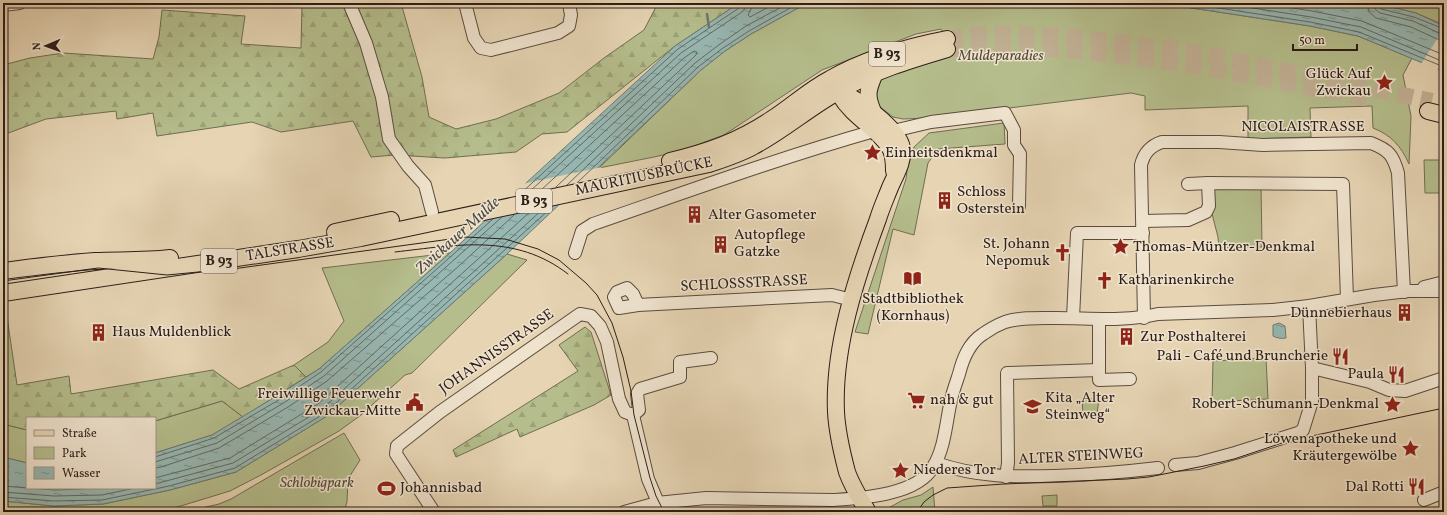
<svg xmlns="http://www.w3.org/2000/svg" width="1447" height="515" viewBox="0 0 1447 515" font-family="Vollkorn,serif">
<style>
.green{fill:#b5bd8c;stroke:#706e52}
.forest{fill:url(#forest-firs);stroke:#706e52}
.water{fill:url(#water-ripples);stroke:#6c7a74}
.pier{fill:#e6d4b3}
.lines{fill:none;stroke-linecap:round;stroke-linejoin:round}
.shore{stroke:#626a65;stroke-width:1}
.stream{stroke:#6c7a74;stroke-width:2.5}
.major-tunnel{stroke:#c1b094;stroke-width:16;stroke-dasharray:16 8;stroke-linecap:butt}
.minor-casing{stroke:#5a4c3f;stroke-width:14}
.major-casing{stroke:#2c1e18;stroke-width:18}
.minor{stroke:#efe3ce;stroke-width:12}
.major{stroke:#e6d4b3;stroke-width:16}
.tram{stroke:#2c1e18;stroke-width:1}
.labels{text-anchor:middle;dominant-baseline:central;stroke-width:3;stroke-linejoin:round;paint-order:stroke}
.shield{fill:#efe3ce;stroke:#66594f;stroke-width:1}
.shield-label{font-size:14px;font-weight:bold;fill:#2c1e18}
.park-label{font-size:15px;font-style:italic;fill:#554e3b;stroke:#efe3ce}
.poi-label{font-size:15px;fill:#2c1e18;stroke:#efe3ce;text-anchor:start}
.street-label{font-size:15px;fill:#2c1e18;stroke:#efe3ce}
.water-label{font-size:16px;font-style:italic;fill:#4c4c46;stroke:#efe3ce}
</style>
<defs>
<pattern id="forest-firs" width="22" height="20" patternUnits="userSpaceOnUse"><rect width="22" height="20" fill="#b5bd8c"/><path d="M5 1l3.5 6h-7zM16 11l3.5 6h-7z" fill="#9ca278"/></pattern>
<pattern id="water-ripples" width="26" height="14" patternUnits="userSpaceOnUse"><rect width="26" height="14" fill="#97b7b2"/><path d="M2 4q2-2 4 0t4 0M15 11q2-2 4 0t4 0" fill="none" stroke="#7b9490"/></pattern>
</defs>
<rect width="100%" height="100%" fill="#e6d4b3"/>
<filter id="stains"><feTurbulence type="fractalNoise" baseFrequency=".005" numOctaves="4"/><feColorMatrix values="0 0 0 0 .2 0 0 0 0 .09 0 0 0 0 .02 0 0 0 .5 -.17"/></filter>
<radialGradient id="worn" r=".72"><stop offset=".6" stop-color="#630" stop-opacity="0"/><stop offset="1" stop-color="#630" stop-opacity=".3"/></radialGradient>
<g class="green">
<path d="M807,3H1159L1310,26L1358,36L1412,58L1403,75L1411,116L1409,164C1401,146 1391,135 1373,128L1372,106L1310,108L1311,137L1248,139V106L1145,110V96L1131,93L928,118L903,119L893,117L879,106L876,101V84L883,77L946,35L941,29L916,34L822,70L724,135L680,151L654,157L599,168L701,70L725,51L751,34Z"/>
<polygon points="1375,3 1444,3 1444,25 1416,13"/>
<polygon points="1004,123 1005,144 938,149 928,163 914,235 893,229 868,334 855,332 906,179 907,170 914,147 929,133"/>
<polygon points="1424,160 1441,160 1442,193 1425,193"/>
<polygon points="1261,186 1262,247 1219,248 1218,237 1211,210 1212,187"/>
<polygon points="450,253 319,369 306,377 294,365 328,342 344,321 322,268"/>
<polygon points="507,254 527,260 412,373 405,375 361,415 339,431 261,475 230,491 161,512 3,512 3,501 54,506 103,504 170,490 236,472 327,416"/>
<polygon points="1266,358 1268,399 1212,402 1213,361"/>
<polygon points="1099,398 1097,414 1083,415 1082,399"/>
<polygon points="222,401 243,417 212,435 155,453 155,421"/>
<polygon points="3,424 27,430 27,463 3,457"/>
<polygon points="344,433 360,460 348,479 347,502 344,512 184,512 219,504 231,499"/>
<polygon points="933,487 935,512 881,512 903,500 921,495"/>
<polygon points="1057,495 1057,506 1043,506 1042,496"/>
</g>
<g class="forest">
<polygon points="302,3 401,3 422,77 429,117 456,129 496,119 559,93 604,58 644,30 658,3 739,3 675,46 567,132 542,134 516,152 445,158 395,155 371,157 353,121 281,132 252,122 157,136 153,113 117,119 116,111 46,119 3,135 3,65 30,58 63,53 153,59 159,37 162,10 245,16 241,44 301,48"/>
<polygon points="3,303 5,303 17,385 69,376 71,394 213,370 239,389 294,365 306,377 243,417 222,401 155,421 155,418 27,418 27,430 3,424"/>
<polygon points="585,327 591,332 611,395 594,405 520,437 517,429 456,457 453,450 578,371 559,345"/>
</g>
<g class="water">
<polygon points="739,3 807,3 751,34 725,51 701,70 507,254 327,416 236,472 170,490 103,504 54,506 3,501 3,457 27,463 27,488 155,488 155,453 212,435 280,394 319,369 450,253 675,46"/>
<polygon points="1159,3 1375,3 1416,13 1444,26 1444,72 1358,36 1310,26"/>
<path d="M1279,323L1285,326L1286,338C1281,339 1277,338 1273,336V325Z"/>
</g>
<g class="pier">
<polygon points="1444,28 1444,59 1437,71 1421,64"/>
<polygon points="602,167 565,202 483,220 522,184"/>
</g>
<g class="lines">
<g class="shore">
<polyline points="752,3 751,9 748,15 750,17 776,3"/>
<polyline points="1186,3 1310,22 1359,32 1444,67"/>
<polyline points="1220,3 1311,17 1361,27 1444,62"/>
<polyline points="1260,3 1312,11 1362,21 1444,55"/>
<polyline points="1367,3 1369,12 1376,18 1411,27 1437,39 1444,40"/>
<polyline points="1373,3 1375,9 1380,13 1413,21 1439,33 1444,34"/>
<polyline points="1378,3 1379,6 1381,9 1414,17 1444,29"/>
<polyline points="577,183 698,67 723,48 749,31 799,3"/>
<polyline points="567,185 695,63 720,44 746,26 789,3"/>
<polyline points="540,191 684,58 694,51 697,52 696,55 556,187"/>
<polyline points="528,193 681,53 742,12 745,8 746,3"/>
<polyline points="519,195 678,49 739,8 741,3"/>
<polyline points="155,457 214,438 282,398 321,372 493,219"/>
<polyline points="155,462 217,443 285,402 324,376 502,217"/>
<polyline points="155,468 161,467 219,448 288,407 327,381 460,265 514,215"/>
<polyline points="155,478 230,458 318,404 531,211"/>
<polyline points="155,484 233,463 322,409 543,209"/>
<polyline points="3,486 55,490 104,488"/>
<polyline points="3,492 54,496 102,495 135,488"/>
<polyline points="3,497 54,501 102,500 169,486 235,468 325,413 552,207"/>
</g>
<polyline class="stream" points="707,14 709,27"/>
<g class="major-tunnel">
<polyline points="947,39 989,33 1066,36 1190,51 1432,101"/>
<polyline points="947,49 987,46 1079,51 1191,65 1370,99"/>
</g>
<defs>
<g id="minor">
<polyline points="349,3 366,43 382,97 389,139 408,166 425,185 432,212"/>
<polyline points="465,3 474,38 481,48 491,50 558,33 569,26 571,15 569,3"/>
<polyline points="3,5 20,3"/>
<polyline points="893,131 931,122 1005,113 1014,130 1014,145 1020,154 1019,206"/>
<polyline points="1188,184 1208,183"/>
<polyline points="1143,221 1188,220 1206,212 1209,206 1208,183 1343,184 1347,299"/>
<path d="M575,253L582,231L593,224C686,192 779,158 874,131"/>
<polyline points="1424,287 1444,282"/>
<polyline points="638,305 633,294 627,288 617,292 614,297 619,308 638,305 832,295 852,300"/>
<polyline points="1073,318 1077,233 1143,233"/>
<path d="M1144,318L1141,165C1144,153 1150,146 1162,142H1219L1263,145L1371,143C1389,150 1393,155 1398,173L1404,292"/>
<polyline points="1099,319 1099,380 1130,379"/>
<polyline points="1312,368 1370,382 1389,390 1405,391 1444,378"/>
<polyline points="633,415 639,410 637,394 640,389 680,377 680,362 711,358"/>
<polyline points="633,415 648,479 662,512"/>
<path d="M936,463C977,477 1011,477 1054,476C1089,475 1124,472 1158,468"/>
<polyline points="1175,465 1198,463 1235,453 1298,433 1303,430 1312,401 1312,368 1309,306"/>
<polyline points="1006,477 1008,463 1007,373 1099,370"/>
<polyline points="1424,500 1444,492"/>
<polyline points="434,512 396,454 397,446 440,412 580,314 591,316 600,326 607,342 619,399 625,412 633,415"/>
<path d="M624,512L657,503L706,498L833,500C863,498 917,495 933,467C945,448 946,422 951,400C953,391 956,383 959,374C963,358 969,343 983,334C990,329 997,325 1005,322C1021,317 1039,318 1056,318C1090,318 1125,322 1158,314L1273,310L1309,306L1374,295L1408,291H1444"/>
</g>
<g id="major">
<path d="M838,91C856,98 899,128 902,148C904,163 894,177 889,190C885,200 881,209 878,219C856,278 833,348 836,412C837,432 842,453 847,472C852,486 860,499 868,512"/>
<path d="M840,95C853,118 881,130 891,150C894,157 894,164 894,171"/>
<polyline points="1428,111 1444,115"/>
<path d="M874,114C866,96 867,91 875,73"/>
<path d="M670,161C708,152 739,141 772,119C792,106 809,90 830,79C866,58 906,47 947,39"/>
<polyline points="335,232 391,220"/>
<path d="M3,271C34,267 64,263 95,261C120,260 145,261 170,258"/>
<path d="M3,293L298,249L361,238L709,164C724,159 740,154 754,146C784,130 810,107 839,91C873,71 910,60 947,49"/>
</g>
</defs>
<use href="#minor" class="minor-casing"/>
<use href="#major" class="major-casing"/>
<use href="#minor" class="minor"/>
<use href="#major" class="major"/>
<g class="tram">
<path d="M395,252C457,245 515,233 568,274"/>
<polyline points="3,281 98,268 167,275 240,268 465,237 505,239 538,249 559,260 586,283 597,295 612,323 623,357 631,391 634,415 650,478 656,496 664,512"/>
<polyline points="917,512 924,502 933,495 947,488 1004,484 1127,479 1149,477 1204,466 1234,459 1288,441 1444,408"/>
</g>
</g>
<defs>
<symbol id="sight-bare" viewBox="-9 -9 18 18"><path d="M0-6L1.8-2.2L6-1.7L2.9 1.2L3.7 5.4L0 3.3L-3.7 5.4L-2.9 1.2L-6-1.7L-1.8-2.2Z" fill="#8f2418" stroke="#efe3ce" stroke-width="2.5" paint-order="stroke"/></symbol>
<symbol id="building-bare" viewBox="-9 -9 18 18"><path d="M-4-6H4V6H1V3H-1V6H-4ZM-2.5-4.3h1.7v1.8h-1.7ZM.8-4.3h1.7v1.8H.8ZM-2.5-1h1.7V.8h-1.7ZM.8-1h1.7V.8H.8Z" fill="#8f2418" stroke="#efe3ce" stroke-width="2.5" paint-order="stroke"/></symbol>
<symbol id="church-bare" viewBox="-9 -9 18 18"><path d="M-1.2-6h2.4v3.5h3.3v2.4h-3.3V6h-2.4V-.1h-3.3v-2.4h3.3Z" fill="#8f2418" stroke="#efe3ce" stroke-width="2.5" paint-order="stroke"/></symbol>
<symbol id="library-bare" viewBox="-9 -9 18 18"><path d="M-6-4Q-3-5.5-.7-3.5V5Q-3 3-6 4ZM6-4Q3-5.5 .7-3.5V5Q3 3 6 4Z" fill="#8f2418" stroke="#efe3ce" stroke-width="2.5" paint-order="stroke"/></symbol>
<symbol id="restaurant-bare" viewBox="-9 -9 18 18"><path d="M-5-6h1v4h1v-4h1v4h1v-4h1v5L-1.5 .5V6h-2V.5L-5-1ZM5-6V6H3V1.5H1.5Q1.5-4 5-6Z" fill="#8f2418" stroke="#efe3ce" stroke-width="2.5" paint-order="stroke"/></symbol>
<symbol id="supermarket-bare" viewBox="-9 -9 18 18"><path d="M-6-5.5h2.5l.6 2H6L4.5 2H-2.5L-4.4-4H-6ZM-1.5 3.2a1.3 1.3 0 1 0 .1 0ZM3 3.2a1.3 1.3 0 1 0 .1 0Z" fill="#8f2418" stroke="#efe3ce" stroke-width="2.5" paint-order="stroke"/></symbol>
<symbol id="civic-bare" viewBox="-9 -9 18 18"><path d="M-.6-6.5H3V-4.5H.6V-3L4-1V1h2V6H-6V1h2V-1L-.6-3ZM-1.2 2.5V6h2.4V2.5Z" fill="#8f2418" stroke="#efe3ce" stroke-width="2.5" paint-order="stroke"/></symbol>
<symbol id="school-bare" viewBox="-9 -9 18 18"><path d="M0-5L7-2L0 1L-7-2ZM-4 1L0 2.5L4 1V4Q0 6-4 4Z" fill="#8f2418" stroke="#efe3ce" stroke-width="2.5" paint-order="stroke"/></symbol>
<symbol id="stadium-bare" viewBox="-9 -9 18 18"><path d="M0-5a6.5 5 0 1 0 0 10a6.5 5 0 1 0 0-10ZM-3.5-1.8h7v3.6h-7Z" fill="#8f2418" stroke="#efe3ce" stroke-width="2.5" paint-order="stroke"/></symbol>
</defs>
<g fill-rule="evenodd">
<use href="#sight-bare" x="1372" y="70" width="25" height="25"/>
<use href="#sight-bare" x="860" y="140" width="25" height="25"/>
<use href="#building-bare" x="932" y="188" width="25" height="25"/>
<use href="#building-bare" x="682" y="202" width="25" height="25"/>
<use href="#building-bare" x="708" y="232" width="25" height="25"/>
<use href="#sight-bare" x="1108" y="234" width="25" height="25"/>
<use href="#church-bare" x="1050" y="240" width="25" height="25"/>
<use href="#library-bare" x="900" y="266" width="25" height="25"/>
<use href="#church-bare" x="1092" y="268" width="25" height="25"/>
<use href="#building-bare" x="1392" y="300" width="25" height="25"/>
<use href="#building-bare" x="86" y="320" width="25" height="25"/>
<use href="#building-bare" x="1114" y="324" width="25" height="25"/>
<use href="#restaurant-bare" x="1328" y="344" width="25" height="25"/>
<use href="#restaurant-bare" x="1384" y="362" width="25" height="25"/>
<use href="#supermarket-bare" x="904" y="388" width="25" height="25"/>
<use href="#civic-bare" x="402" y="390" width="25" height="25"/>
<use href="#sight-bare" x="1380" y="392" width="25" height="25"/>
<use href="#school-bare" x="1020" y="394" width="25" height="25"/>
<use href="#sight-bare" x="1398" y="436" width="25" height="25"/>
<use href="#sight-bare" x="888" y="458" width="25" height="25"/>
<use href="#restaurant-bare" x="1404" y="474" width="25" height="25"/>
<use href="#stadium-bare" x="374" y="476" width="25" height="25"/>
</g>
<g class="labels">
<g class="shield">
<rect x="869" y="42" width="36" height="24" rx="3"/>
<rect x="516" y="189" width="36" height="24" rx="3"/>
<rect x="201" y="249" width="36" height="24" rx="3"/>
</g>
<g class="shield-label">
<text x="887" y="54">B 93</text>
<text x="534" y="201">B 93</text>
<text x="219" y="261">B 93</text>
</g>
<g class="park-label">
<text x="1001" y="56">Muldeparadies</text>
<text x="317" y="483">Schlobigpark</text>
</g>
<g class="poi-label">
<text x="1371" y="74" text-anchor="end">Glück Auf<tspan x="1371" dy="17">Zwickau</tspan></text>
<text x="885" y="153">Einheitsdenkmal</text>
<text x="957" y="192">Schloss<tspan x="957" dy="17">Osterstein</tspan></text>
<text x="708" y="215">Alter Gasometer</text>
<text x="734" y="235">Autopflege<tspan x="734" dy="17">Gatzke</tspan></text>
<text x="1050" y="244" text-anchor="end">St. Johann<tspan x="1050" dy="17">Nepomuk</tspan></text>
<text x="1133" y="247">Thomas-Müntzer-Denkmal</text>
<text x="1118" y="280">Katharinenkirche</text>
<text x="913" y="299" text-anchor="middle">Stadtbibliothek<tspan x="913" dy="17">(Kornhaus)</tspan></text>
<text x="1392" y="313" text-anchor="end">Dünnebierhaus</text>
<text x="112" y="332">Haus Muldenblick</text>
<text x="1140" y="337">Zur Posthalterei</text>
<text x="1328" y="356" text-anchor="end">Pali - Café und Bruncherie</text>
<text x="1384" y="374" text-anchor="end">Paula</text>
<text x="401" y="394" text-anchor="end">Freiwillige Feuerwehr<tspan x="401" dy="17">Zwickau-Mitte</tspan></text>
<text x="1045" y="398">Kita „Alter<tspan x="1045" dy="17">Steinweg“</tspan></text>
<text x="930" y="400">nah &amp; gut</text>
<text x="1379" y="404" text-anchor="end">Robert-Schumann-Denkmal</text>
<text x="1397" y="439" text-anchor="end">Löwenapotheke und<tspan x="1397" dy="17">Kräutergewölbe</tspan></text>
<text x="913" y="470">Niederes Tor</text>
<text x="1404" y="487" text-anchor="end">Dal Rotti</text>
<text x="400" y="488">Johannisbad</text>
</g>
<g class="street-label">
<text x="1303" y="127">NICOLAISTRASSE</text>
<text transform="translate(644 177) rotate(-12)">MAURITIUSBRÜCKE</text>
<text transform="translate(290 250) rotate(-9)">TALSTRASSE</text>
<text transform="translate(744 284) rotate(-3)">SCHLOSSSTRASSE</text>
<text transform="translate(497 352) rotate(-35)">JOHANNISSTRASSE</text>
<text transform="translate(1081 457) rotate(-3)">ALTER STEINWEG</text>
</g>
<g class="water-label">
<text transform="translate(458 236) rotate(-42)">Zwickauer Mulde</text>
</g>
</g>
<rect width="1447" height="515" fill="none" stroke="#e6d4b3" stroke-width="16"/>
<rect x="4" y="4" width="1439" height="507" fill="none" stroke="#2c1e18" stroke-width="2"/>
<rect x="8" y="8" width="1431" height="499" fill="none" stroke="#2c1e18"/>
<rect x="26" y="417" width="130" height="72" fill="#efe3ce" stroke="#a19485"/>
<rect x="34" y="430" width="20" height="6" fill="#e6d4b3" stroke="#a19485"/>
<text x="62" y="437" font-size="12" fill="#2c1e18">Straße</text>
<rect x="34" y="447" width="20" height="12" fill="#b5bd8c" stroke="#a19485"/>
<text x="62" y="457" font-size="12" fill="#2c1e18">Park</text>
<rect x="34" y="467" width="20" height="12" fill="url(#water-ripples)" stroke="#a19485"/>
<text x="62" y="477" font-size="12" fill="#2c1e18">Wasser</text>
<g transform="translate(46 46) rotate(268)" stroke="#efe3ce" stroke-width="3" paint-order="stroke">
<path d="M0-3L7 15L0 10L-7 15Z" fill="#2c1e18"/>
<text y="-6" font-size="11" font-weight="bold" text-anchor="middle" fill="#2c1e18">N</text>
</g>
<path d="M1293 44v6h64v-6" fill="none" stroke="#2c1e18" stroke-width="2"/>
<text x="1299" y="44" font-size="12" fill="#2c1e18" stroke="#efe3ce" stroke-width="3" paint-order="stroke">50 m</text>
<rect width="100%" height="100%" filter="url(#stains)"/>
<rect width="100%" height="100%" fill="url(#worn)"/>
</svg>
